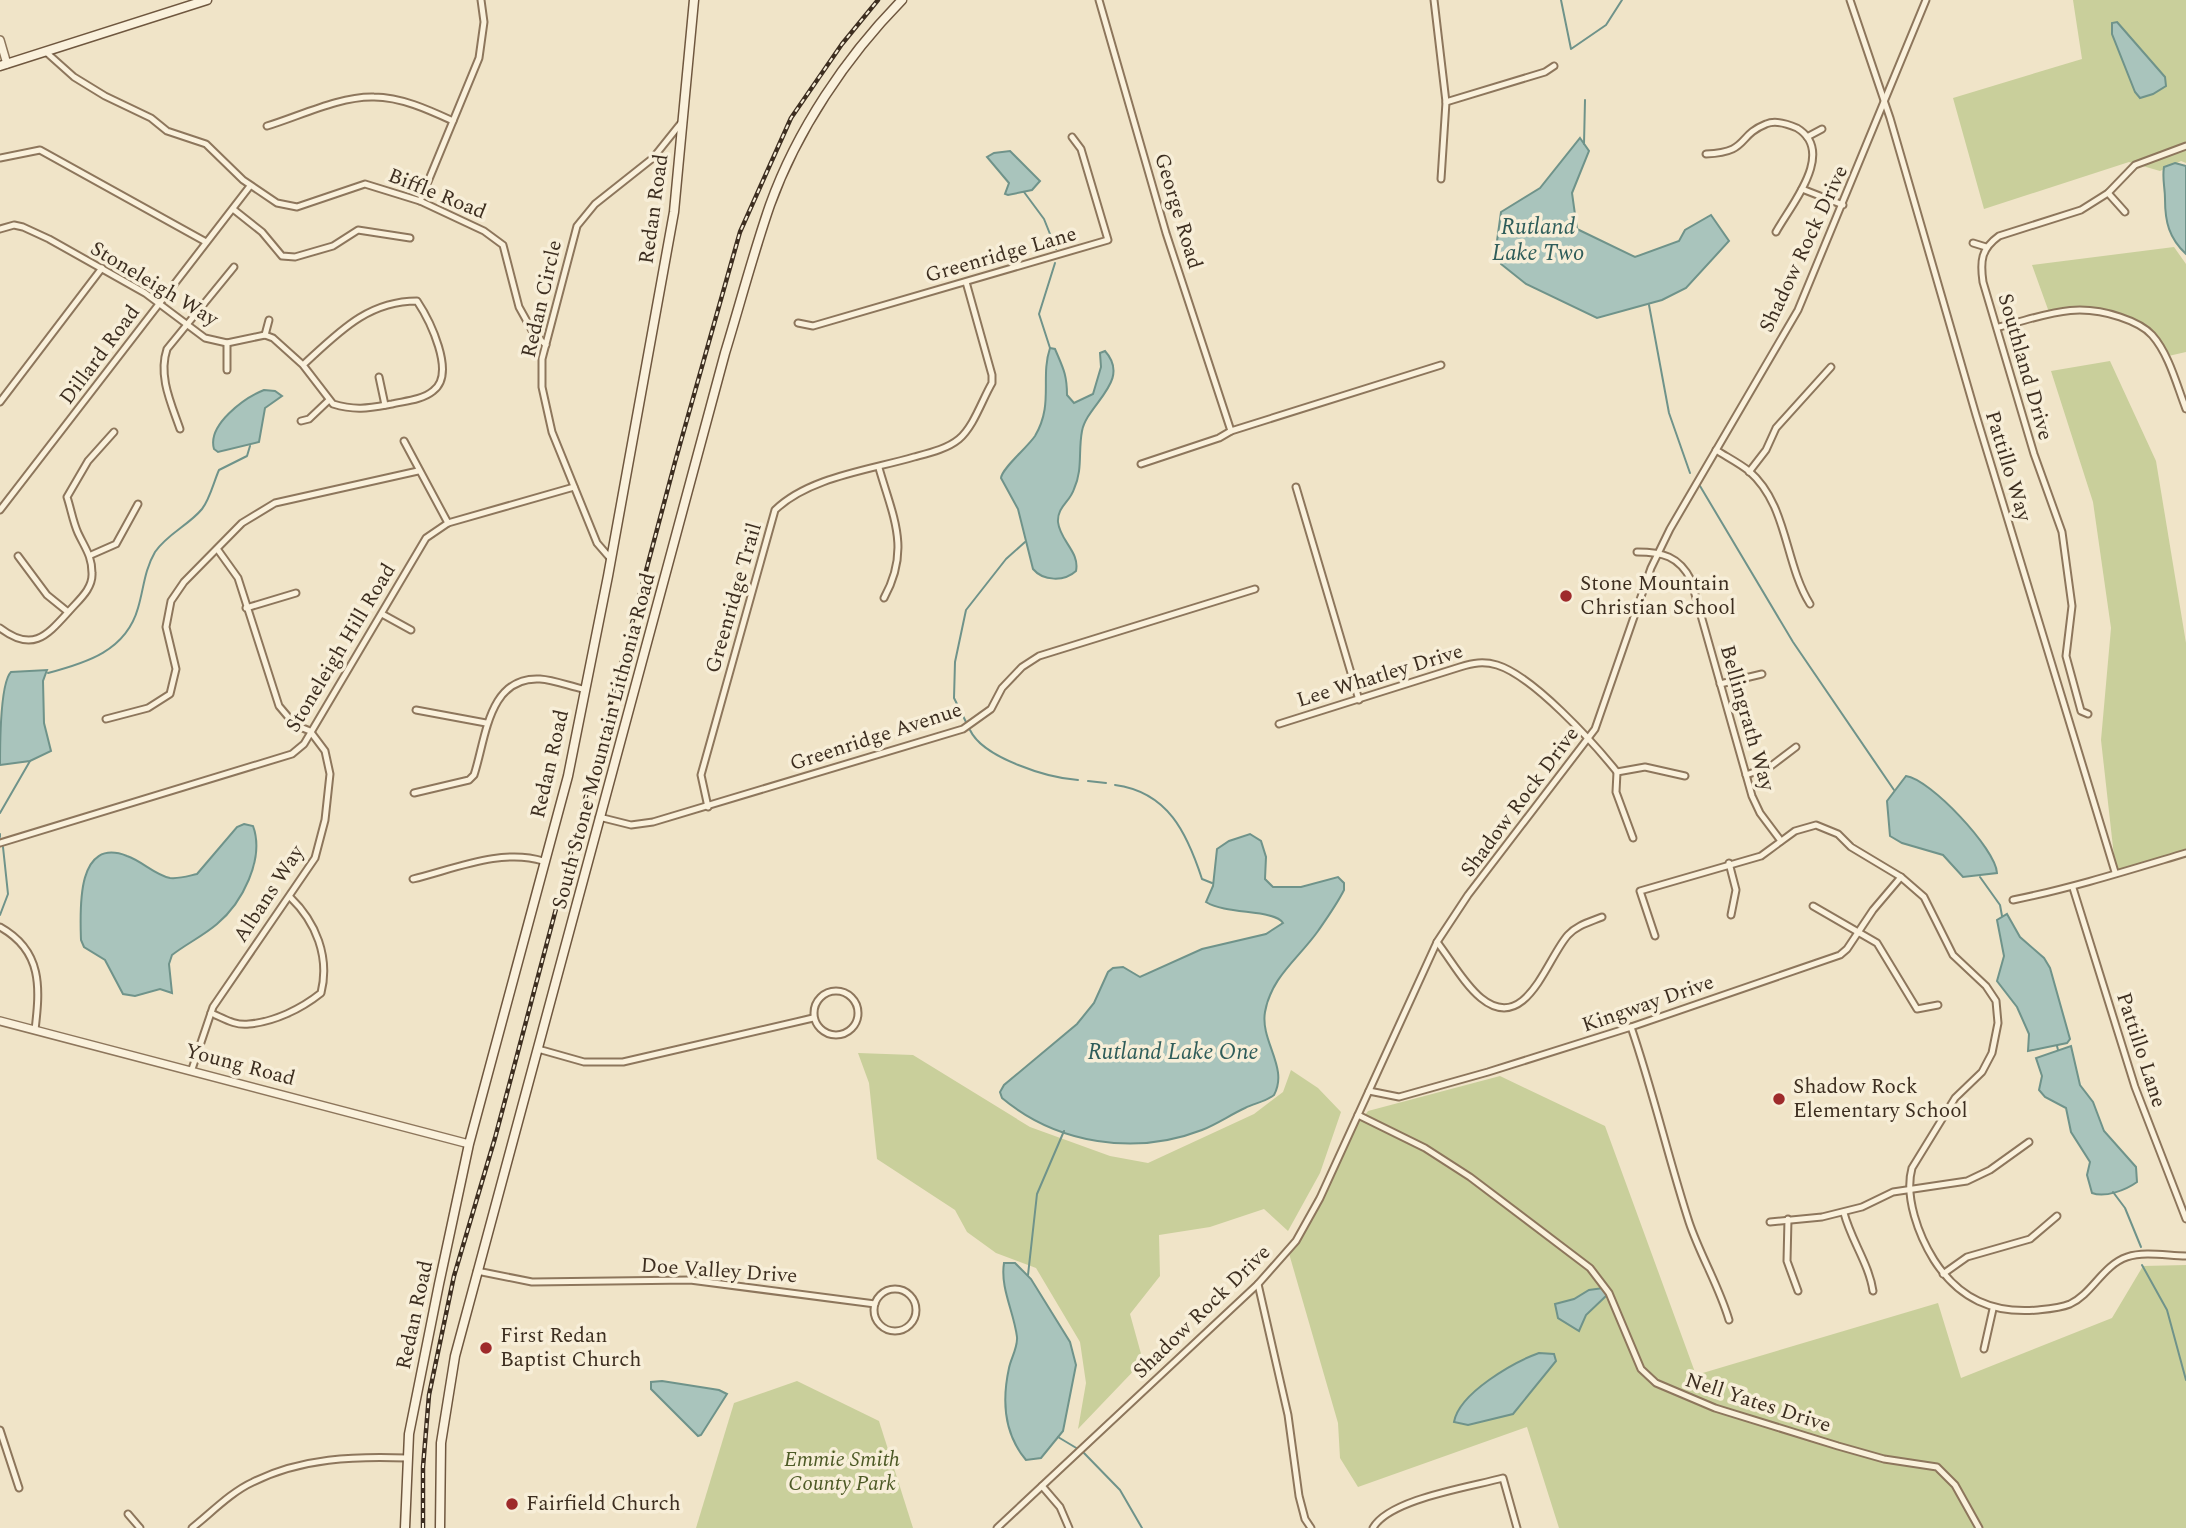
<svg xmlns="http://www.w3.org/2000/svg" width="2186" height="1528" viewBox="0 0 2186 1528" font-family="Spectral,serif">
<style>
.green{fill:#c9cf9b}
.water{fill:#a9c4bc;stroke:#6f938a;stroke-width:2}
.lines{fill:none;stroke-linecap:round;stroke-linejoin:round}
.stream{stroke:#6f938a;stroke-width:2}
.minor-casing{stroke:#8d765c;stroke-width:9}
.tertiary-casing{stroke:#8d765c;stroke-width:10}
.secondary-casing{stroke:#6f573f;stroke-width:11}
.minor{stroke:#faf1dc;stroke-width:5}
.tertiary{stroke:#faf1dc;stroke-width:7}
.secondary{stroke:#faf1dc;stroke-width:8}
.rail-casing{stroke:#3d2e20;stroke-width:4.5}
.rail{stroke:#f7eed8;stroke-width:2;stroke-dasharray:5;stroke-linecap:butt}
.poi-dot{fill:#9e2a2b;stroke:#f7eed8;stroke-width:2.5}
.labels{text-anchor:middle;dominant-baseline:central;stroke-width:7;stroke-linejoin:round;paint-order:stroke}
.street-label{font-size:21px;fill:#3d2e20;stroke:#f7eed8}
.poi-label{font-size:21px;fill:#3d2e20;stroke:#f7eed8;text-anchor:start}
.park-label{font-size:21px;font-style:italic;fill:#4d5a26;stroke:#f7eed8}
.water-label{font-size:23px;font-style:italic;fill:#2f5d5a;stroke:#f7eed8}
</style>
<rect width="100%" height="100%" fill="#f0e4c8"/>
<g class="green">
<polygon points="2073,0 2186,0 2186,163 2181,161 2160,171 2129,162 1984,209 1953,98 2082,59"/>
<polygon points="2174,247 2186,264 2186,352 2164,357 2138,322 2095,311 2050,315 2032,265"/>
<polygon points="2110,361 2156,461 2186,643 2186,856 2116,874 2101,740 2111,628 2093,502 2051,371"/>
<polygon points="858,1053 913,1055 1030,1127 1110,1156 1148,1163 1254,1114 1283,1092 1291,1070 1318,1088 1341,1112 1320,1173 1288,1231 1264,1209 1210,1227 1159,1235 1160,1276 1130,1314 1143,1361 1078,1429 1086,1383 1080,1342 1036,1268 996,1253 967,1232 955,1210 877,1159 869,1083"/>
<polygon points="1500,1076 1605,1126 1696,1375 1938,1303 1961,1378 2112,1318 2143,1266 2186,1265 2186,1528 1559,1528 1527,1427 1358,1487 1340,1458 1338,1423 1288,1250 1349,1136 1368,1111"/>
<polygon points="797,1381 879,1421 913,1528 696,1528 734,1403"/>
</g>
<g class="water">
<polygon points="2117,22 2165,77 2166,86 2153,94 2140,98 2135,92 2112,34 2112,23"/>
<polygon points="1580,138 1589,151 1572,193 1577,229 1635,257 1679,241 1685,230 1711,215 1729,241 1686,288 1662,300 1597,318 1526,284 1501,264 1497,241 1501,212 1540,188"/>
<polygon points="1010,151 1040,181 1032,190 1008,195 1005,194 1009,183 987,157 994,153"/>
<path d="M2175,163L2186,166V254C2169,238 2165,222 2165,199C2165,187 2162,179 2164,167Z"/>
<path d="M1050,348L1055,349C1063,368 1067,374 1067,395L1074,403L1093,394L1101,367L1100,353L1105,351C1132,381 1087,404 1082,431C1078,452 1083,469 1074,489C1070,502 1057,507 1058,522C1060,541 1080,552 1076,571C1064,582 1043,581 1033,569L1018,509L1001,478C1002,468 1027,448 1035,436C1054,404 1040,378 1050,348Z"/>
<path d="M264,390L275,391L282,396L265,408L259,442L218,452L214,449C207,425 244,398 264,390Z"/>
<path d="M47,670L43,681L44,723L51,751L30,761L0,765C0,745 0,683 11,672Z"/>
<path d="M1906,776C1930,779 1996,849 1997,873L1963,877L1943,855L1902,843L1890,836L1887,801Z"/>
<path d="M244,824L253,826C265,859 242,903 217,924C203,936 186,944 172,955L169,964L172,993L160,989L135,996L123,994L105,960L84,947L81,940C80,910 76,836 127,856C142,861 155,875 170,878C180,879 188,876 197,874L237,827Z"/>
<path d="M1250,834L1261,841L1266,857L1265,879L1273,887H1301L1338,877L1344,883V890C1337,904 1327,918 1318,931C1299,958 1271,977 1265,1012C1260,1041 1289,1068 1274,1095C1265,1102 1255,1103 1245,1108C1230,1115 1217,1124 1202,1130C1135,1156 1057,1144 1002,1098L1000,1092L1004,1085L1077,1024L1094,1003L1108,972L1113,968L1123,967L1140,977L1202,949L1266,934L1283,923C1274,909 1226,915 1206,902L1213,886L1217,849L1229,841Z"/>
<polygon points="2007,914 2020,937 2044,958 2050,968 2070,1039 2067,1043 2028,1051 2029,1034 2017,1007 1997,981 2004,956 1997,920"/>
<path d="M2071,1046L2080,1085L2093,1102L2104,1131L2136,1167L2137,1182C2126,1190 2105,1198 2092,1193L2087,1175L2090,1162L2071,1132L2066,1108L2045,1097L2039,1090L2042,1076L2036,1058Z"/>
<path d="M1004,1263H1015L1031,1279L1070,1342L1076,1365L1063,1431L1041,1458L1026,1460C1004,1434 1002,1400 1009,1368C1011,1358 1018,1347 1017,1337C1014,1312 1000,1288 1004,1263Z"/>
<polygon points="1603,1288 1607,1295 1586,1315 1579,1331 1558,1318 1555,1304 1574,1299 1589,1290"/>
<path d="M1539,1353L1554,1354L1556,1361L1513,1414L1468,1425L1454,1422C1459,1393 1514,1362 1539,1353Z"/>
<polygon points="662,1381 719,1390 727,1394 701,1435 698,1436 651,1389 651,1382"/>
</g>
<g class="lines">
<g class="stream">
<polyline points="1561,0 1571,49 1606,25 1622,0"/>
<polyline points="1584,144 1585,100"/>
<polyline points="1024,192 1044,219 1056,249"/>
<polyline points="1649,305 1669,413 1690,473"/>
<polyline points="1050,348 1039,314 1055,263"/>
<polyline points="1700,486 1793,642 1894,790"/>
<path d="M48,673C86,663 126,651 138,608C144,588 144,571 155,552C167,534 189,525 202,509C210,499 214,481 219,470L247,456L250,446"/>
<polyline points="966,722 954,698 955,662 966,610 1006,559 1025,542"/>
<path d="M970,730C983,758 1048,778 1078,780"/>
<polyline points="1088,781 1106,783"/>
<path d="M1115,785C1168,792 1187,833 1202,879L1212,883"/>
<polyline points="0,813 30,761"/>
<polyline points="0,834 0,837"/>
<polyline points="1980,877 2000,905 2002,916"/>
<polyline points="0,915 8,894 3,847"/>
<polyline points="2057,1046 2058,1050"/>
<polyline points="2113,1192 2125,1208 2141,1247"/>
<polyline points="2142,1265 2167,1310 2186,1380"/>
<polyline points="1028,1275 1037,1194 1064,1131"/>
<polyline points="1058,1437 1078,1449"/>
<polyline points="1083,1452 1120,1490 1142,1528"/>
</g>
<defs>
<g id="minor">
<polyline points="1099,0 1166,233 1231,431 1219,438 1141,464"/>
<polyline points="1434,0 1446,102 1441,179"/>
<polyline points="1850,0 1890,118 1976,415 2115,872"/>
<polyline points="46,52 74,77 105,96 151,118 167,131 206,144 243,180 277,203 297,207 365,184 420,201 484,231 503,245 519,307 534,334 546,345"/>
<polyline points="1446,102 1545,72 1554,66"/>
<path d="M267,126C300,116 340,96 374,97C401,97 429,110 453,121"/>
<polyline points="1807,137 1822,129"/>
<path d="M1706,154C1750,152 1736,136 1766,124C1775,120 1788,124 1797,128C1837,152 1790,206 1776,232"/>
<polyline points="0,158 40,150 206,242"/>
<polyline points="1802,189 1843,205"/>
<polyline points="2108,193 2125,212"/>
<polyline points="420,201 479,58 484,22 481,0"/>
<polyline points="233,209 262,232 282,256 295,257 333,246 358,230 410,238"/>
<path d="M0,229L14,225L23,227L49,239L145,293L205,338L227,343L265,335L273,338L303,365L333,404C356,411 369,408 392,404C405,401 422,400 433,391C457,374 429,319 417,301C367,301 338,333 303,365"/>
<polyline points="1973,243 1986,247"/>
<polyline points="798,323 813,326 1108,240 1081,149 1072,137"/>
<path d="M1999,327C2045,316 2073,301 2120,317C2132,321 2144,326 2152,335C2169,354 2177,386 2186,409"/>
<polyline points="265,335 269,320"/>
<polyline points="227,343 227,370"/>
<polyline points="379,377 385,405"/>
<polyline points="0,402 102,268"/>
<polyline points="301,421 309,419 329,400"/>
<path d="M180,429C171,403 158,376 167,349L234,267"/>
<polyline points="1231,431 1441,365"/>
<polyline points="404,441 448,523"/>
<path d="M1716,450C1727,457 1739,463 1749,471C1788,505 1784,562 1810,604"/>
<path d="M879,468C893,517 911,549 884,598"/>
<polyline points="1749,472 1766,450 1776,428 1831,367"/>
<polyline points="1296,487 1359,700"/>
<polyline points="0,510 250,186"/>
<path d="M1637,552C1662,552 1679,556 1691,580L1752,796L1760,813L1781,841"/>
<polyline points="91,555 116,544 138,504"/>
<polyline points="18,556 47,595 68,612"/>
<polyline points="610,558 597,543 552,432 542,387 542,359 577,226 595,204 653,158 681,123"/>
<polyline points="246,608 296,593"/>
<polyline points="382,614 411,630"/>
<path d="M0,628C34,654 48,634 71,609C80,599 93,588 92,573C92,556 85,548 78,533C73,522 71,509 67,497L88,461L114,432"/>
<polyline points="1720,684 1762,674"/>
<polyline points="416,710 486,723"/>
<path d="M2088,714L2081,711L2066,656L2072,606L2062,532L2034,454L1983,282C1980,261 1981,249 1999,236L2081,210L2108,193L2135,165L2186,146"/>
<polyline points="106,719 148,708 170,694 176,669 166,627 171,601 184,582 242,523 275,503 418,471"/>
<path d="M1279,724L1460,667C1473,663 1483,661 1497,665C1533,676 1593,742 1617,772L1645,767L1685,776"/>
<polyline points="1617,772 1616,792 1633,838"/>
<polyline points="1746,775 1771,766 1796,747"/>
<path d="M414,793L469,780L474,775C486,739 488,676 540,679C554,680 569,686 583,689"/>
<path d="M708,807L701,775L775,510C809,477 870,470 914,457C929,453 947,449 959,439C974,426 982,400 992,383V375L966,282"/>
<polyline points="599,817 631,825 653,822 963,729 991,709 1002,688 1022,667 1039,656 1255,589"/>
<polyline points="0,843 292,754 304,744 426,538 448,523 574,487"/>
<polyline points="1729,863 1736,890 1731,915"/>
<path d="M413,879C454,869 502,848 543,861"/>
<polyline points="2073,888 2135,1087 2186,1219"/>
<path d="M2013,900C2072,888 2129,870 2186,853"/>
<polyline points="1813,906 1877,943 1917,1009 1938,1005"/>
<path d="M0,927C43,951 40,988 35,1030"/>
<path d="M1655,936L1640,891L1761,856L1795,831L1816,825L1838,834L1851,847L1901,877L1924,897L1953,955L1986,986L1996,1001L1998,1023L1992,1053L1982,1072L1955,1098L1912,1168C1904,1197 1919,1236 1934,1260C1959,1299 1993,1314 2038,1310C2048,1309 2060,1308 2070,1304C2092,1294 2103,1265 2127,1257C2145,1251 2168,1256 2186,1256"/>
<path d="M1437,942C1451,960 1464,984 1481,998C1526,1035 1547,958 1568,935C1577,925 1590,922 1602,917"/>
<circle cx="836" cy="1013" r="22"/>
<path d="M211,1013C223,1018 235,1026 249,1024C274,1022 301,1009 321,993C330,957 316,922 290,897"/>
<path d="M1631,1027C1653,1091 1668,1157 1689,1222C1700,1255 1719,1286 1729,1320"/>
<polyline points="538,1049 584,1062 623,1062 813,1018"/>
<polyline points="192,1069 213,1007 315,858 325,820 330,774 325,751 310,731 295,725 279,706 238,578 218,550"/>
<polyline points="1369,1091 1399,1097 1488,1072 1631,1027 1840,955 1847,949 1873,910 1901,877"/>
<polyline points="1358,1115 1425,1148 1470,1177 1590,1268 1609,1293 1641,1369 1656,1383 1715,1408 1838,1446 1884,1459 1937,1467 1955,1485 1979,1528"/>
<path d="M1844,1213C1851,1240 1869,1264 1873,1291"/>
<polyline points="1788,1219 1787,1261 1798,1291"/>
<polyline points="1770,1222 1822,1217 1862,1207 1893,1192 1967,1181 1990,1170 2029,1142"/>
<polyline points="477,1271 532,1282 690,1280 875,1304"/>
<polyline points="1943,1274 1967,1257 2030,1239 2057,1216"/>
<polyline points="1258,1284 1288,1415 1299,1496 1305,1519 1311,1528"/>
<circle cx="895" cy="1310" r="21"/>
<polyline points="1984,1349 1993,1309"/>
<polyline points="0,1430 19,1488"/>
<polyline points="1042,1486 1060,1507 1069,1528"/>
<polyline points="128,1514 140,1528"/>
<path d="M192,1528C211,1513 231,1492 253,1482C301,1458 355,1456 407,1458"/>
<polyline points="997,1528 1258,1284 1296,1241 1320,1198 1437,942 1468,895 1595,729 1651,568 1670,529 1798,310 1926,0"/>
<path d="M1373,1528C1389,1499 1470,1487 1503,1478L1517,1528"/>
</g>
<g id="tertiary">
<polyline points="0,40 7,64"/>
<polyline points="0,1021 469,1144"/>
</g>
<g id="secondary">
<polyline points="0,66 207,0"/>
<polyline points="405,1528 409,1434 439,1284 469,1144 568,776 608,576 674,212 694,0"/>
<path d="M440,1528L441,1443L455,1356L725,353C740,304 753,254 770,205C797,130 846,57 902,0"/>
</g>
</defs>
<use href="#minor" class="minor-casing"/>
<use href="#tertiary" class="tertiary-casing"/>
<use href="#secondary" class="secondary-casing"/>
<use href="#minor" class="minor"/>
<use href="#tertiary" class="tertiary"/>
<use href="#secondary" class="secondary"/>
<defs>
<polyline id="rail" points="423,1528 423,1467 429,1395 454,1276 495,1138 675,462 740,232 791,118 842,44 878,0"/>
</defs>
<use href="#rail" class="rail-casing"/>
<use href="#rail" class="rail"/>
</g>
<g class="poi-dot">
<circle cx="1566" cy="596" r="7"/>
<circle cx="1779" cy="1099" r="7"/>
<circle cx="486" cy="1348" r="7"/>
<circle cx="512" cy="1504" r="7"/>
</g>
<g class="labels">
<g class="street-label">
<text transform="translate(437 194) rotate(22)">Biffle Road</text>
<text transform="translate(654 209) rotate(-82)">Redan Road</text>
<text transform="translate(1178 211) rotate(73)">George Road</text>
<text transform="translate(1804 249) rotate(-65)">Shadow Rock Drive</text>
<text transform="translate(1001 255) rotate(-16)">Greenridge Lane</text>
<text transform="translate(154 284) rotate(31)">Stoneleigh Way</text>
<text transform="translate(542 299) rotate(-77)">Redan Circle</text>
<text transform="translate(100 355) rotate(-53)">Dillard Road</text>
<text transform="translate(2025 367) rotate(74)">Southland Drive</text>
<text transform="translate(2008 466) rotate(73)">Pattillo Way</text>
<text transform="translate(734 598) rotate(-74)">Greenridge Trail</text>
<text transform="translate(341 648) rotate(-59)">Stoneleigh Hill Road</text>
<text transform="translate(1380 676) rotate(-17)">Lee Whatley Drive</text>
<text transform="translate(1747 718) rotate(74)">Bellingrath Way</text>
<text transform="translate(876 737) rotate(-18)">Greenridge Avenue</text>
<text transform="translate(604 741) rotate(-75)">South Stone Mountain Lithonia Road</text>
<text transform="translate(550 764) rotate(-77)">Redan Road</text>
<text transform="translate(1520 802) rotate(-53)">Shadow Rock Drive</text>
<text transform="translate(269 894) rotate(-57)">Albans Way</text>
<text transform="translate(1648 1004) rotate(-19)">Kingway Drive</text>
<text transform="translate(2141 1050) rotate(72)">Pattillo Lane</text>
<text transform="translate(240 1065) rotate(15)">Young Road</text>
<text transform="translate(719 1271) rotate(4)">Doe Valley Drive</text>
<text transform="translate(1202 1312) rotate(-44)">Shadow Rock Drive</text>
<text transform="translate(415 1315) rotate(-78)">Redan Road</text>
<text transform="translate(1758 1403) rotate(18)">Nell Yates Drive</text>
</g>
<g class="poi-label">
<text x="1580" y="584">Stone Mountain<tspan x="1580" dy="24">Christian School</tspan></text>
<text x="1793" y="1087">Shadow Rock<tspan x="1793" dy="24">Elementary School</tspan></text>
<text x="500" y="1336">First Redan<tspan x="500" dy="24">Baptist Church</tspan></text>
<text x="526" y="1504">Fairfield Church</text>
</g>
<g class="park-label">
<text x="842" y="1460">Emmie Smith<tspan x="842" dy="24">County Park</tspan></text>
</g>
<g class="water-label">
<text x="1538" y="227">Rutland<tspan x="1538" dy="26">Lake Two</tspan></text>
<text x="1173" y="1052">Rutland Lake One</text>
</g>
</g>
</svg>
